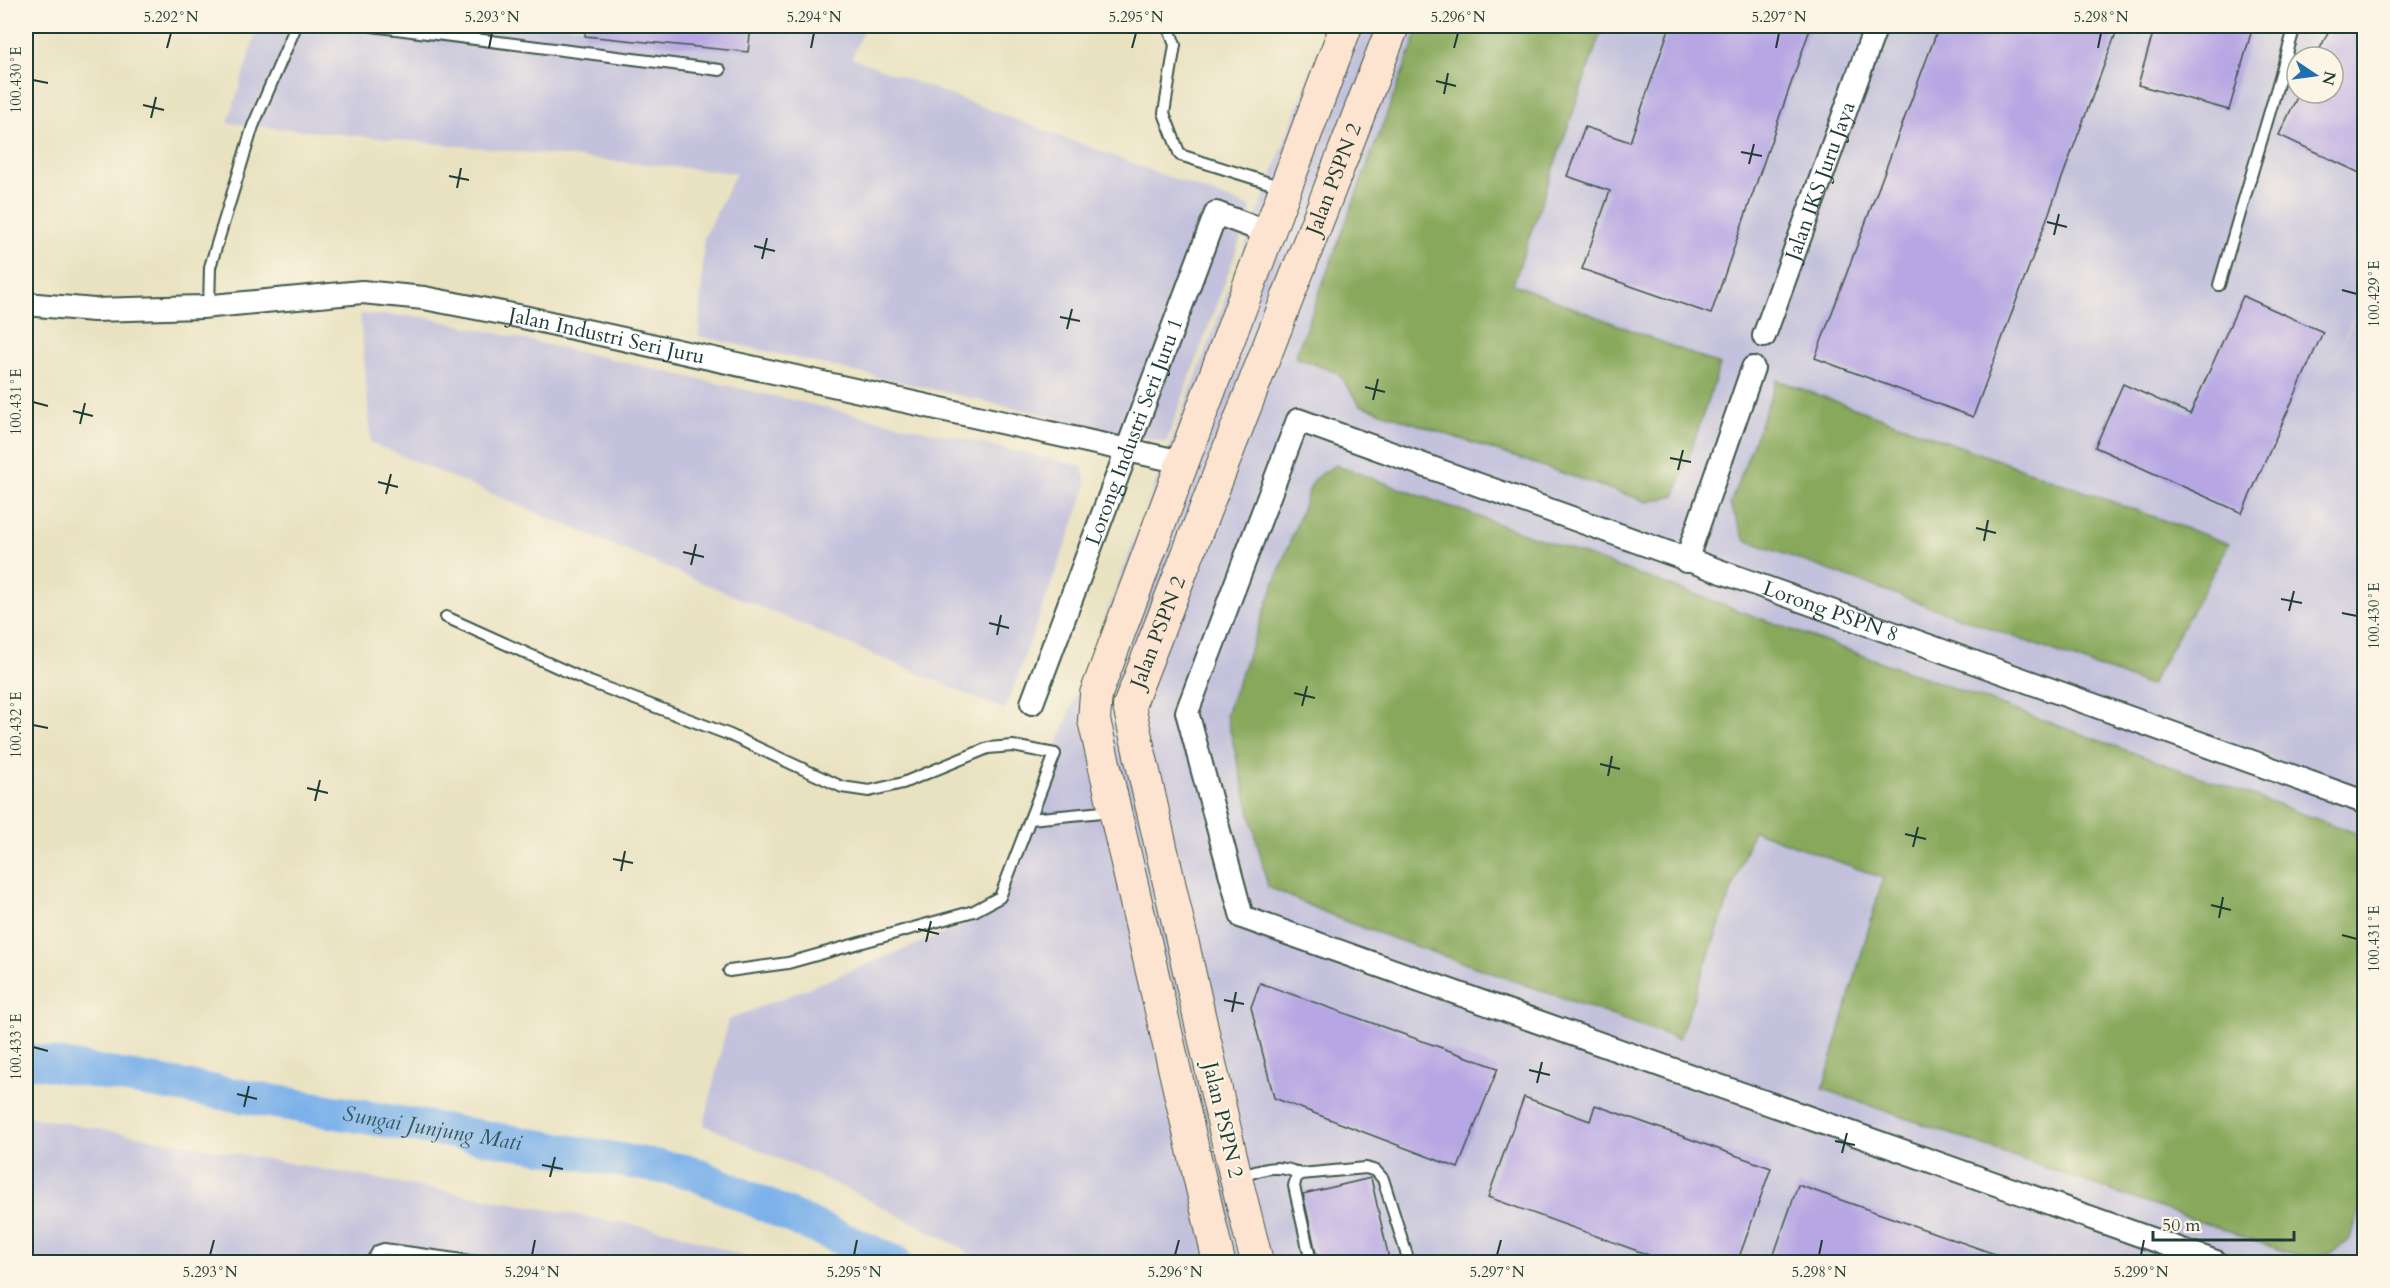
<svg xmlns="http://www.w3.org/2000/svg" width="2390" height="1288" viewBox="0 0 2390 1288" font-family="Cardo,serif">
<style>
.industrial{fill:#c3c1db;fill-rule:evenodd}
.forest{fill:#88a85c;stroke:#547248;stroke-width:1.5}
.lines{fill:none;stroke-linecap:round;stroke-linejoin:round}
.river{stroke:#7bb1ea;stroke-width:34}
.building{fill:#b6a6e3}
.lane-casing{stroke:#3d5649;stroke-width:14}
.street-casing{stroke:#3d5649;stroke-width:26}
.secondary-casing{stroke:#3d5649;stroke-width:34}
.lane{stroke:#fff;stroke-width:10}
.street{stroke:#fff;stroke-width:22}
.secondary{stroke:#fde4d1;stroke-width:32}
.ticks{fill:none;stroke:#1f3d34;stroke-width:2}
.labels{text-anchor:middle;dominant-baseline:central;stroke-width:4.5;stroke-linejoin:round;paint-order:stroke}
.street-label{font-size:21px;fill:#1f3d34;stroke:#fcf5e5}
.water-label{font-size:22px;font-style:italic;fill:#365a62;stroke:#fcf5e5}
.neatline{fill:none;stroke:#1f3d34;stroke-width:2}
.ticks-label{font-size:15px;text-anchor:middle;fill:#1f3d34}
</style>
<rect width="100%" height="100%" fill="#fcf5e5"/>
<filter id="ink" filterUnits="userSpaceOnUse"><feTurbulence type="fractalNoise" baseFrequency=".0167" numOctaves="2"/><feDisplacementMap in="SourceGraphic" scale="12" xChannelSelector="R" yChannelSelector="G"/><feConvolveMatrix kernelMatrix="1 2 1 2 8 2 1 2 1" color-interpolation-filters="sRGB"/></filter>
<filter id="wash" filterUnits="userSpaceOnUse"><feTurbulence type="fractalNoise" baseFrequency=".008" numOctaves="4" result="noise"/><feDisplacementMap in="SourceGraphic" scale="24" xChannelSelector="R" yChannelSelector="G"/><feGaussianBlur stdDeviation="1.35" result="paint"/><feColorMatrix in="noise" values="0 0 0 0 0 0 0 0 0 0 0 0 0 0 0 0 0 1.4 0 .05"/><feComposite in="paint" operator="in"/></filter>
<g filter="url(#wash)">
<rect width="100%" height="100%" fill="#e9e2c1"/>
<g class="industrial">
<polygon points="258,26 865,26 852,58 1252,208 1166,443 699,336 704,238 736,173 228,123"/>
<path d="M1328,26H2364V297L2324,380L2364,300V1262H978L960,1247L853,1192L704,1125L728,1020L994,913ZM2297,57H2333V93H2297Z"/>
<polygon points="360,314 425,317 1082,466 1087,487 1005,710 371,443"/>
<polygon points="26,1116 674,1232 760,1262 26,1262"/>
</g>
<g class="forest">
<polygon points="1420,26 1603,26 1513,284 1720,365 1675,496 1648,502 1360,405 1338,373 1295,357"/>
<polygon points="1777,380 2229,544 2150,686 1745,540 1730,504"/>
<polygon points="1335,465 2364,836 2364,1199 2349,1241 2314,1262 1823,1089 1883,878 1753,830 1679,1039 1347,922 1268,887 1226,714 1313,480"/>
</g>
<g class="lines">
<path class="river" id="s1" d="M26,1060L691,1172L895,1262"/>
</g>
<g id="blocks">
<g class="building">
<polygon points="585,26 751,26 748,52 585,36"/>
<polygon points="1670,26 1811,26 1711,314 1582,269 1610,191 1567,176 1585,127 1630,142"/>
<polygon points="1939,26 2095,26 2116,33 1973,417 1815,358"/>
<polygon points="2155,26 2253,26 2229,110 2138,85"/>
<polygon points="2331,26 2364,26 2364,175 2279,135 2299,93 2333,93 2333,57 2316,57"/>
<polygon points="2243,296 2323,332 2242,513 2095,447 2123,384 2190,414"/>
<polygon points="1260,983 1498,1068 1458,1168 1274,1098 1251,1007"/>
<polygon points="1524,1097 1590,1121 1595,1105 1771,1168 1737,1263 1671,1263 1488,1197"/>
<polygon points="1371,1178 1390,1263 1318,1263 1303,1194"/>
<polygon points="1798,1185 2012,1260 2012,1263 1771,1263"/>
</g>
</g>
</g>
<g filter="url(#ink)">
<use href="#blocks" fill-opacity="0" stroke="#3d5649" stroke-width="1.5"/>
<g class="lines">
<defs>
<g id="lane">
<polyline points="372,26 720,70"/>
<polyline points="1168,26 1175,45 1164,113 1180,155 1282,187"/>
<polyline points="2219,285 2295,26"/>
<polyline points="209,306 210,267 253,126 296,26"/>
<polyline points="446,617 590,682 730,735 842,787 869,791 903,783 988,748 1013,746 1055,754 1000,897 974,911 788,963 729,971"/>
<polyline points="1030,819 1113,811"/>
<path d="M1239,1177C1264,1169 1276,1163 1301,1174"/>
<polyline points="371,1262 378,1251 384,1249 477,1262"/>
<polyline points="1311,1262 1294,1186 1296,1178 1301,1174 1366,1168 1376,1171 1383,1179 1409,1262"/>
</g>
<g id="street">
<path id="s2" d="M26,304L94,310L202,307L362,292L424,298L523,317L1182,462"/>
<path id="s3" d="M1764,336L1876,26"/>
<polyline points="1686,561 1753,368"/>
<path id="s4" d="M1032,703L1216,213L1269,233"/>
<path id="s5" d="M2216,1262L1242,917L1187,712L1298,420L2364,802"/>
</g>
<g id="secondary">
<polyline points="1219,1262 1094,720 1096,694 1346,26"/>
<path id="s6" d="M1257,1262L1236,1178L1129,706L1393,26"/>
</g>
</defs>
<use href="#lane" class="lane-casing"/>
<use href="#street" class="street-casing"/>
<use href="#secondary" class="secondary-casing"/>
<use href="#lane" class="lane"/>
<use href="#street" class="street"/>
<use href="#secondary" class="secondary"/>
</g>
</g>
<path class="ticks" d="M167,48L171,33M489,48L492,33M811,48L814,33M1132,48L1136,33M1454,48L1458,33M1776,48L1779,33M2098,48L2101,33M33,80L48,83M1436,81L1456,86M1444,94L1448,73M143,105L164,110M151,118L156,97M1741,152L1762,156M1749,164L1754,144M449,176L469,180M457,188L461,168M2047,222L2067,227M2054,235L2059,214M754,246L775,251M762,259L767,238M2342,290L2357,294M1060,317L1080,321M1067,329L1072,309M1365,387L1385,392M1373,400L1378,379M33,402L48,406M73,411L93,416M80,424L85,403M1670,458L1691,462M1678,470L1683,450M378,482L398,487M386,494L391,474M1976,528L1996,533M1984,541L1988,520M683,552L704,557M691,565L696,544M2281,599L2302,603M2289,611L2294,591M2342,613L2357,616M989,623L1009,628M997,635L1001,615M1294,693L1315,698M1302,706L1307,686M33,725L48,728M1600,764L1620,769M1608,776L1612,756M307,788L328,793M315,801L320,780M1905,834L1926,839M1913,847L1918,827M613,859L633,863M621,871L625,851M2211,905L2231,910M2219,918L2223,897M918,929L939,934M2342,935L2357,939M926,942L931,921M1224,1000L1244,1004M1232,1012L1236,992M33,1047L48,1051M1529,1070L1550,1075M1537,1083L1542,1062M237,1094L257,1099M244,1107L249,1086M1835,1141L1855,1145M1842,1153L1847,1133M542,1165L563,1169M550,1177L555,1157M210,1255L214,1240M532,1255L535,1240M854,1255L857,1240M1175,1255L1179,1240M1497,1255L1501,1240M1819,1255L1822,1240M2141,1255L2144,1240"/>
<g class="labels">
<g class="street-label">
<text stroke="none"><textPath href="#s6" startOffset="1136">Jalan PSPN 2</textPath></text>
<text stroke="none"><textPath href="#s3" startOffset="165">Jalan IKS Juru Jaya</textPath></text>
<text stroke="none"><textPath href="#s2" startOffset="586">Jalan Industri Seri Juru</textPath></text>
<text stroke="none"><textPath href="#s4" startOffset="290">Lorong Industri Seri Juru 1</textPath></text>
<text stroke="none"><textPath href="#s5" startOffset="2124">Lorong PSPN 8</textPath></text>
<text stroke="none"><textPath href="#s6" startOffset="650">Jalan PSPN 2</textPath></text>
<text transform="translate(1223 1120) rotate(77)">Jalan PSPN 2</text>
</g>
<g class="water-label">
<text stroke="none"><textPath href="#s1" startOffset="412">Sungai Junjung Mati</textPath></text>
</g>
</g>
<rect width="2390" height="1288" fill="none" stroke="#fcf5e5" stroke-width="66"/>
<g transform="translate(2315 75) rotate(103)"><circle r="28" fill="#fcf5e5" stroke="#a4ab9e" stroke-width="1.5"/>
<path d="M0-4.5L10 22L0 15L-10 22Z" fill="#1f6fb2"/>
<text y="-9" font-size="16" font-weight="bold" text-anchor="middle" fill="#1f3d34">N</text>
</g>
<path d="M2153 1231v9h141v-9" fill="none" stroke="#1f3d34" stroke-width="3"/>
<text x="2162" y="1231" font-size="18" fill="#1f3d34" stroke="#fcf5e5" stroke-width="4.5" paint-order="stroke">50 m</text>
<rect x="33" y="33" width="2324" height="1222" class="neatline"/>
<g class="ticks-label">
<text x="171" y="22">5.292°N</text>
<text x="492" y="22">5.293°N</text>
<text x="814" y="22">5.294°N</text>
<text x="1136" y="22">5.295°N</text>
<text x="1458" y="22">5.296°N</text>
<text x="1779" y="22">5.297°N</text>
<text x="2101" y="22">5.298°N</text>
<text transform="translate(16 80) rotate(-90)" y="5">100.430°E</text>
<text transform="translate(2374 294) rotate(-90)" y="5">100.429°E</text>
<text transform="translate(16 402) rotate(-90)" y="5">100.431°E</text>
<text transform="translate(2374 616) rotate(-90)" y="5">100.430°E</text>
<text transform="translate(16 725) rotate(-90)" y="5">100.432°E</text>
<text transform="translate(2374 939) rotate(-90)" y="5">100.431°E</text>
<text transform="translate(16 1047) rotate(-90)" y="5">100.433°E</text>
<text x="210" y="1277">5.293°N</text>
<text x="532" y="1277">5.294°N</text>
<text x="854" y="1277">5.295°N</text>
<text x="1175" y="1277">5.296°N</text>
<text x="1497" y="1277">5.297°N</text>
<text x="1819" y="1277">5.298°N</text>
<text x="2141" y="1277">5.299°N</text>
</g>
</svg>
